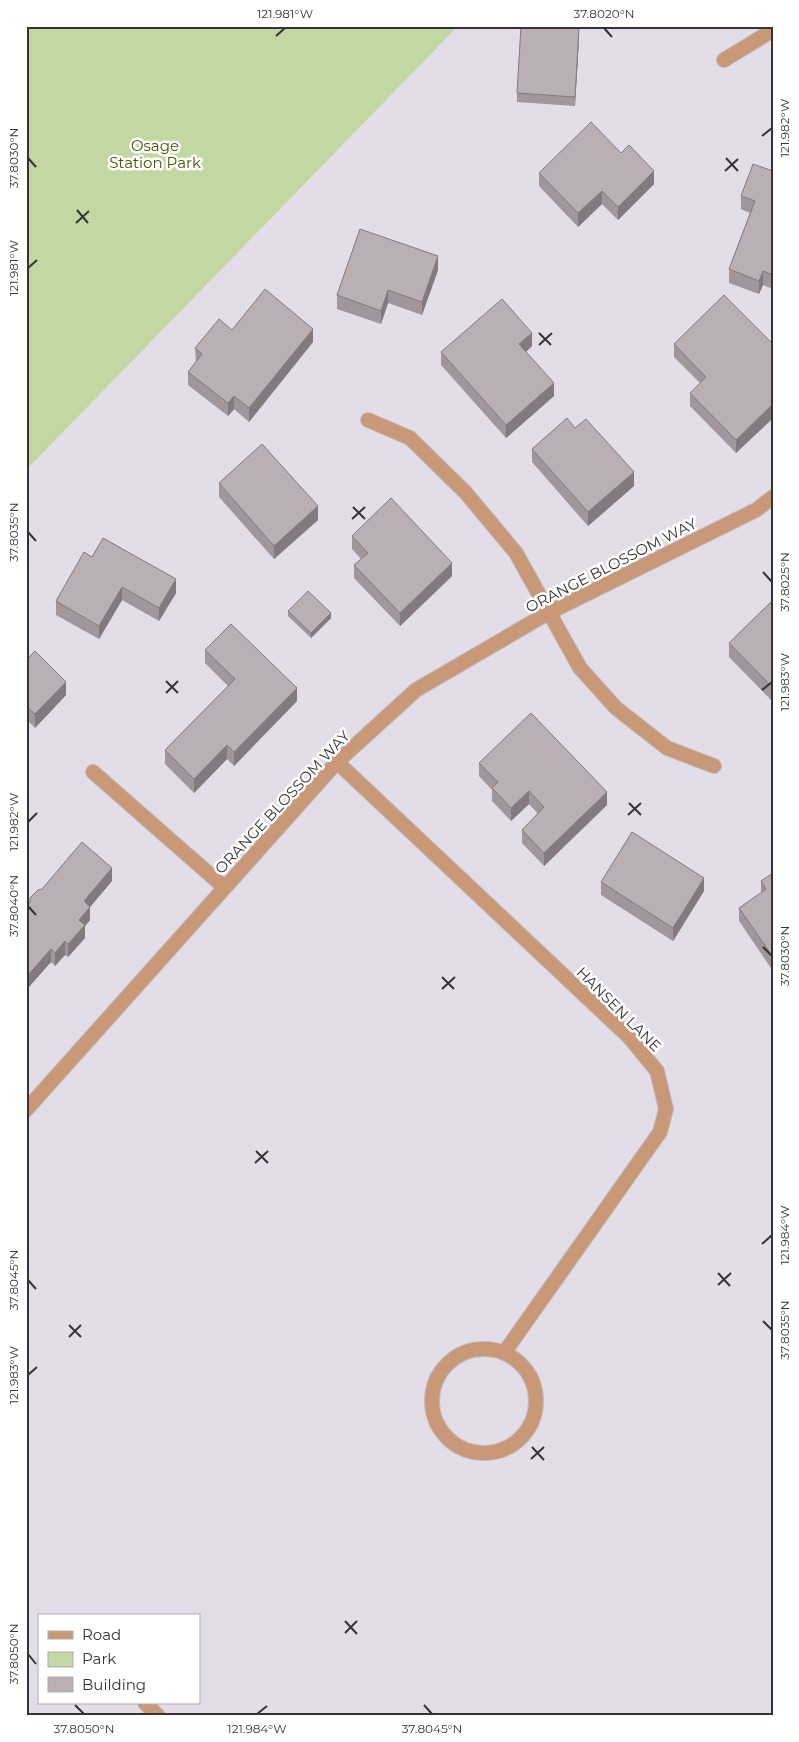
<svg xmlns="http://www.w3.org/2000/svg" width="799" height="1742" viewBox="0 0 799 1742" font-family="Montserrat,sans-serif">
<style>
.green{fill:#c2d7a2}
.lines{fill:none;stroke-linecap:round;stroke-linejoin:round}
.minor-casing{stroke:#c0bbc4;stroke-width:16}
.minor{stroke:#c99977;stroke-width:14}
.wall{fill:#a0969b}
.shaded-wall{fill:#827a7e}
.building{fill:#baafb4;stroke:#827a7e}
.ticks{fill:none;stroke:#353337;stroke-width:2}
.labels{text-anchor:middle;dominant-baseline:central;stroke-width:5;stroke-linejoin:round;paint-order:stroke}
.park-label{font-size:15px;fill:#425a00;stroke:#fff}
.street-label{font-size:15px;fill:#353337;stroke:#fff}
.neatline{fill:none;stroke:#353337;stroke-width:2}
.ticks-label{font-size:12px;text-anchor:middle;fill:#353337}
</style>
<rect width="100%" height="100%" fill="#e3dde7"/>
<polygon class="green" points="26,26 458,26 26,470"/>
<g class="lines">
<defs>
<g id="minor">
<polyline points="724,60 773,30"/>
<polyline points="368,420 410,438 466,493 516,553 580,668 616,708 667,748 714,766"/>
<polyline points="337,762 629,1037 657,1071 666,1109 660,1132 504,1353"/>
<polyline points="93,772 224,887"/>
<polyline points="26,1110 337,762 416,690 548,613 756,510 773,497"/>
<circle cx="484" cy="1401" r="52"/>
<polyline points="145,1703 158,1716"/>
</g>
</defs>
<use href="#minor" class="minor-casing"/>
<use href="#minor" class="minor"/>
</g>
<g class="wall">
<polygon points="579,38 575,106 517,102 517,93"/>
<polygon points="621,153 654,184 618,220 602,204 578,227 539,186 539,173"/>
<polygon points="773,171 773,289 763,285 759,294 729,283 729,269 750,213 741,209 741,196"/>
<polygon points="438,270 422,315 388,303 381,324 337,309 337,295"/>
<polygon points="232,330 313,342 249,422 234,409 228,416 188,385 188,372 196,362 195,348"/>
<polygon points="674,344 773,344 773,418 736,453 690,406 690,393 700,383 674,357"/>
<polygon points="532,346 526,352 554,396 506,438 441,365 441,352"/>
<polygon points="575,428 634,486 588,526 532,462 532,449"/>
<polygon points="219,483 318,520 274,559 219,497"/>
<polygon points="352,536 452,576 400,626 354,578 354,565 361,559 352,549"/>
<polygon points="92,557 176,593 159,621 122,600 99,639 56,615 56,601"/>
<polygon points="773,600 773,702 729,657 729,643"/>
<polygon points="288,611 331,618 311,638 288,616"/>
<polygon points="205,650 297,701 234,766 227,759 194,793 165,764 165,750 228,686 205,663"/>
<polygon points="26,660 66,695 35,728 26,719"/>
<polygon points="479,763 607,805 544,866 522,843 522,830 538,814 529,804 511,821 492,801 492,790 479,776"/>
<polygon points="773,873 773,971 739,921 739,908 761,893 761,881"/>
<polygon points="112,881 90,907 90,920 85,926 85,938 68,957 65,955 55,966 51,962 27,989 26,989 26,906"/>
<polygon points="601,882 704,891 673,941 601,895"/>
</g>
<g class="shaded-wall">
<polygon points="579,28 579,38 575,106 575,97"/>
<polygon points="654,171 654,184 618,220 618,207"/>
<polygon points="602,191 602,204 578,227 578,213"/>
<polygon points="438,256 438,270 422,315 422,302"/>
<polygon points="763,271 763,285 759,294 759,281"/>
<polygon points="388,290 388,303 381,324 381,311"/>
<polygon points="313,329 313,342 249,422 249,408"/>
<polygon points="532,333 532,346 519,358 519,344"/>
<polygon points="554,383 554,396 506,438 506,425"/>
<polygon points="773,392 773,418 736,453 736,440"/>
<polygon points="234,396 234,409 228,416 228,403"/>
<polygon points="634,472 634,486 588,526 588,512"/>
<polygon points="318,506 318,520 274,559 274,546"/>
<polygon points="452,563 452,576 400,626 400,613"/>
<polygon points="176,579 176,593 159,621 159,608"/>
<polygon points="122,587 122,600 99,639 99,626"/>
<polygon points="331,613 331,618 311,638 311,633"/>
<polygon points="66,682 66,695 35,728 35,714"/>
<polygon points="297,688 297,701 234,766 234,752"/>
<polygon points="227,745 227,759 194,793 194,779"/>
<polygon points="529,791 529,804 511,821 511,808"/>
<polygon points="607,792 607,805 544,866 544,853"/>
<polygon points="112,868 112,881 90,907 90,920 85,926 85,938 68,957 68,944 79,920 84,901"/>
<polygon points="704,878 704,891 673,941 673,928"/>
<polygon points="65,941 65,955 55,966 55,953"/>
<polygon points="51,949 51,962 27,989 27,976"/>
</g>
<g class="building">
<polygon points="521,26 551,26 579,28 575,97 517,93"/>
<polygon points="591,122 621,153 629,145 654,171 618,207 602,191 578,213 539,173"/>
<polygon points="753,164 773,171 773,275 763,271 759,281 729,269 755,201 741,196"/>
<polygon points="360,229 438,256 422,302 388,290 381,311 337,295"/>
<polygon points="265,289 313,329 249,408 234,396 228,403 188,372 202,354 195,348 219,319 232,330"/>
<polygon points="724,295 773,344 773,392 772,393 773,404 736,440 690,393 706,377 674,344"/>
<polygon points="502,299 532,333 519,344 554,383 506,425 441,352"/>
<polygon points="567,418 575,428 586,419 634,472 588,512 532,449"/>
<polygon points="262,444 318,506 274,546 219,483"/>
<polygon points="391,498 452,563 400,613 354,565 368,553 352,536"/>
<polygon points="103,538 176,579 159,608 122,587 99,626 56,601 84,552 92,557"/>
<polygon points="308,591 331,613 311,633 288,611"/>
<polygon points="773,600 773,688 729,643"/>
<polygon points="231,624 297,688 234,752 227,745 194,779 165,750 235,679 205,650"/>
<polygon points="35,651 66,682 35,714 26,706 26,660"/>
<polygon points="531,713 607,792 544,853 522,830 544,807 529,791 511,808 492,788 498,782 479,763"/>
<polygon points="632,832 704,878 673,928 601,882"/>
<polygon points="82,842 112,868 84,901 90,907 79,920 85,925 68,944 65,941 55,953 51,949 27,976 26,975 26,906 30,902 30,898 38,890 42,889"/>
<polygon points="773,873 773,957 739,908 766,889 761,881"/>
</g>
<path class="ticks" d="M604,28L612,37M276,36L285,28M762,136L772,128M28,158L36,167M726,158L738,171M725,171L738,159M77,210L88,223M76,223L89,211M28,268L37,260M539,333L551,345M539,345L552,333M353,507L365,519M352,519L365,507M28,532L36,541M763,572L772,582M166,681L178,693M762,690L772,682M166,693L178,681M629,803L641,815M628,815L641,803M28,822L37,813M28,906L36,915M763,947L772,956M442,977L454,989M442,989L455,977M256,1151L268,1163M255,1163L268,1151M762,1244L772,1235M718,1273L730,1286M28,1280L36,1289M718,1285L731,1273M763,1321L772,1330M69,1325L81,1337M69,1337L81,1325M28,1375L37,1367M532,1447L544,1460M531,1459L544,1447M345,1621L357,1634M345,1633L357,1621M28,1654L36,1664M75,1705L84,1714M424,1705L432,1714M257,1714L267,1706"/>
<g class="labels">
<g class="park-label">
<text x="155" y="145">Osage<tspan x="155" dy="17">Station Park</tspan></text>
</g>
<g class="street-label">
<text transform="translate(611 565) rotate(-27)">ORANGE BLOSSOM WAY</text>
<text transform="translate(282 802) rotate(-47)">ORANGE BLOSSOM WAY</text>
<text transform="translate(619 1009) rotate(45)">HANSEN LANE</text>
</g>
</g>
<rect width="799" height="1742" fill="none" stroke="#ffffff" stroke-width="55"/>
<rect x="38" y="1614" width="162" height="90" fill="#ffffff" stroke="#aeadaf"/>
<rect x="48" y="1631" width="25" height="8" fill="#c99977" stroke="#aeadaf"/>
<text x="82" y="1640" font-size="15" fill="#353337">Road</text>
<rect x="48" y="1652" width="25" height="15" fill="#c2d7a2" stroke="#aeadaf"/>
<text x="82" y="1664" font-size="15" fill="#353337">Park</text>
<rect x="48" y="1677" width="25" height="15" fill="#baafb4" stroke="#aeadaf"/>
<text x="82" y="1690" font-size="15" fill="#353337">Building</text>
<rect x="28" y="28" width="744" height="1686" class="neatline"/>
<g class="ticks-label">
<text x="285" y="18">121.981°W</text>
<text x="604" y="18">37.8020°N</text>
<text transform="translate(785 128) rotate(-90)" y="4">121.982°W</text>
<text transform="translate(14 158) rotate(-90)" y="4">37.8030°N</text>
<text transform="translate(14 268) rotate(-90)" y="4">121.981°W</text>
<text transform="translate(14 532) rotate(-90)" y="4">37.8035°N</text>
<text transform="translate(785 582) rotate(-90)" y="4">37.8025°N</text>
<text transform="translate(785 682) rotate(-90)" y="4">121.983°W</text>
<text transform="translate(14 822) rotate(-90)" y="4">121.982°W</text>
<text transform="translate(14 906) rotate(-90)" y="4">37.8040°N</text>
<text transform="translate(785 956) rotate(-90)" y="4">37.8030°N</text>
<text transform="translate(785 1235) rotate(-90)" y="4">121.984°W</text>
<text transform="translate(14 1280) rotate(-90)" y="4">37.8045°N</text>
<text transform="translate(785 1330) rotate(-90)" y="4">37.8035°N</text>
<text transform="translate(14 1375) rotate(-90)" y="4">121.983°W</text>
<text transform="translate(14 1654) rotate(-90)" y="4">37.8050°N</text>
<text x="84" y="1733">37.8050°N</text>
<text x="257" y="1733">121.984°W</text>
<text x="432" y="1733">37.8045°N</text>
</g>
</svg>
